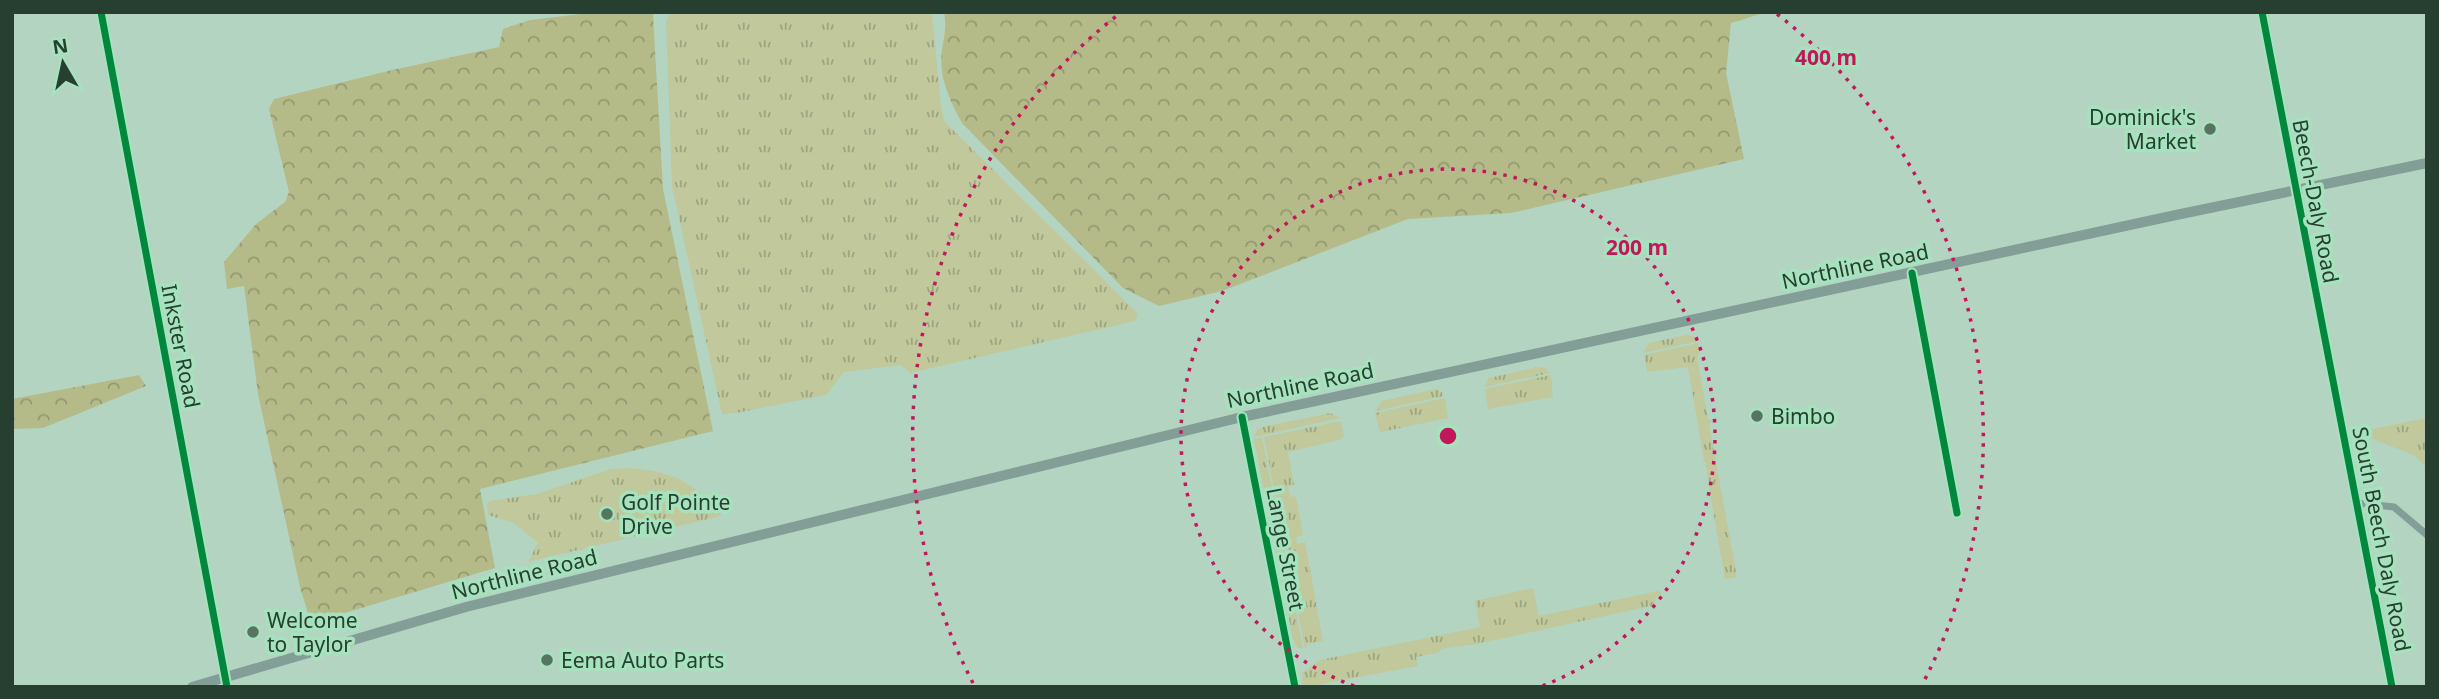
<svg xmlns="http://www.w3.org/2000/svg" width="2439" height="699" viewBox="0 0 2439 699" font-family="'Noto Sans',sans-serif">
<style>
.grass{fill:url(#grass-tufts)}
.forest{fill:url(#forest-crowns)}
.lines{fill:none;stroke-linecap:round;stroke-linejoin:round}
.minor{stroke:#839d99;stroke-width:7}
.tertiary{stroke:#839d99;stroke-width:9}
.secondary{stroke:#839d97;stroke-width:10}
.cycleway-casing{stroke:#a5e2bd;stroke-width:11}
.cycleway{stroke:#00873e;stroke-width:7}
.ring{fill:none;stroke:#c2185b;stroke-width:3.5;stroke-dasharray:3.5 7}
.poi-dot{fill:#577362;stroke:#a5e2bd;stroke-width:2.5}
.labels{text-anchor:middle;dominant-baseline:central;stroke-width:7;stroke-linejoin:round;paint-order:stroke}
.poi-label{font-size:21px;fill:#263f30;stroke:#a5e2bd;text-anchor:start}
.street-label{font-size:21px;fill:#263f30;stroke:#a5e2bd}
.centre{fill:#c2185b;stroke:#a5e2bd;stroke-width:3.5}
.ring-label{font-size:21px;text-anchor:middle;font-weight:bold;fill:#c2185b;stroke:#a5e2bd;stroke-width:7;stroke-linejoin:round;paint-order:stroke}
</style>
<defs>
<pattern id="grass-tufts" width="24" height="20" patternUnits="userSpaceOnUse" patternTransform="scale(1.75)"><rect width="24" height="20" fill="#c0c89c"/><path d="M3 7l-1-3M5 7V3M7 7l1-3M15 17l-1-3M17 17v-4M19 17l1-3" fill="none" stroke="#9ca480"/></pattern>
<pattern id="forest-crowns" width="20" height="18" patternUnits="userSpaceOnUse" patternTransform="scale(1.75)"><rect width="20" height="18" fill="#b4bb89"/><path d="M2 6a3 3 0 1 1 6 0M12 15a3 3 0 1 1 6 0" fill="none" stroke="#929970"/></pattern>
</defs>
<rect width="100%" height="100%" fill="#b3d4c0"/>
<g class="grass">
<polygon points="670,12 932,12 941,108 945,122 1138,314 1135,321 910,373 901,365 844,372 826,395 736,413 722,414 672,186 666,22"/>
<polygon points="1686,335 1692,336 1698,341 1643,353 1649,343"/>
<polygon points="1698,343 1700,352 1697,358 1708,419 1713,421 1709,424 1737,577 1725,579 1708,482 1709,479 1707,477 1708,472 1705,465 1707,463 1704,461 1688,367 1647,372 1644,355"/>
<polygon points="1538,367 1545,368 1550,373 1484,387 1489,378"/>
<polygon points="1551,375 1553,397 1488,409 1485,389"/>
<polygon points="1436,389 1441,391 1444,396 1375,411 1382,401"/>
<polygon points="1445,398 1448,418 1381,432 1379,429 1375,413"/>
<polygon points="1330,413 1340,418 1254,437 1257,430 1263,427"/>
<polygon points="2427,418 2427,468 2413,455 2356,432"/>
<polygon points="1341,421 1344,437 1339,440 1288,452 1294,485 1288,486 1290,497 1296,496 1303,535 1296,537 1297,544 1305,542 1323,641 1307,644 1307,648 1305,648 1264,437"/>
<polygon points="1262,437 1303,649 1297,647 1293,639 1254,439"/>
<path d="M630,468C673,472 690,481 720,511L721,516L528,562L538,543L514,523L488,515L487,504L490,501L537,494L611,469Z"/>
<polygon points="1533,588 1539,616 1658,591 1662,593 1656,598 1655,605 1477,644 1442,649 1437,653 1416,657 1418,666 1321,684 1321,687 1302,687 1302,673 1320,660 1480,627 1475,601"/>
</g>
<g class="forest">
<polygon points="598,12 655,12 653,15 663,189 713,431 480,489 495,568 311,623 300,587 258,394 244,286 227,289 224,262 256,224 285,202 289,192 269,109 274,99 388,71 499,47 503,29 530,20"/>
<path d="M944,12H1767L1731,23L1726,73L1744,159L1511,213L1408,219L1222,291L1159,306L1123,288L962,123C950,101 938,76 942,50C944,35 947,28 944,12Z"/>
<polygon points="139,375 146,386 43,428 12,429 12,399"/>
</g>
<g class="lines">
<g class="minor">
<polyline points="1912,273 1957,513"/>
<polyline points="1242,417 1295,687"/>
<polyline points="2357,503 2394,507 2427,535"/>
</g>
<g class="tertiary">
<polyline points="101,12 227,687"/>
<polyline points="2262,12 2392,687"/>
</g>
<polyline class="secondary" points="192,687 466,607 1242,417 2176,215 2427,163"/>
<defs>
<g id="cycleway">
<polyline points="101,12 227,687"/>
<polyline points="2262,12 2392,687"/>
<polyline points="1912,273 1957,513"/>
<polyline points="1242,417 1295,687"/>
</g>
</defs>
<use href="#cycleway" class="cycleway-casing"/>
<use href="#cycleway" class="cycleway"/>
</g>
<g class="ring">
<path d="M1354 686A267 267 0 1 1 1542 686"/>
<path d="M973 683A535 535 0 0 1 1119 14M1777 14A535 535 0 0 1 1923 683"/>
</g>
<g class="poi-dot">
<circle cx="2210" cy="129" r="7"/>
<circle cx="1757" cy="416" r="7"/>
<circle cx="607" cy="514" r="7"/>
<circle cx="253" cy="632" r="7"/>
<circle cx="547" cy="660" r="7"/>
</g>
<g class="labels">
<g class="poi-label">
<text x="2196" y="117" text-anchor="end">Dominick's<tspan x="2196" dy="24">Market</tspan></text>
<text x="1771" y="416">Bimbo</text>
<text x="621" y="502">Golf Pointe<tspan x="621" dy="24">Drive</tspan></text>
<text x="267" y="620">Welcome<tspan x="267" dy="24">to Taylor</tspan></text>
<text x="561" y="660">Eema Auto Parts</text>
</g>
<g class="street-label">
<text transform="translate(2316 201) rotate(79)">Beech-Daly Road</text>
<text transform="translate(1855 266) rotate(-12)">Northline Road</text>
<text transform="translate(181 346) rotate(79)">Inkster Road</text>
<text transform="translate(1300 385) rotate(-12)">Northline Road</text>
<text transform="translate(2382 539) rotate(79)">South Beech Daly Road</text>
<text transform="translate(1286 549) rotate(79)">Lange Street</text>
<text transform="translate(524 574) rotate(-14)">Northline Road</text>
</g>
</g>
<circle cx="1448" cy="436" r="10" class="centre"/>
<g class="ring-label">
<text x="1826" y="65">400 m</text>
<text x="1637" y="255">200 m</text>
</g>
<rect width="2439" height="699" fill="none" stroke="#263f30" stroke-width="28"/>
<g transform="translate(63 63) rotate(351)" stroke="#a5e2bd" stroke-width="5" paint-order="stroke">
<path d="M0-5L12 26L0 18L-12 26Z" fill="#263f30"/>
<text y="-10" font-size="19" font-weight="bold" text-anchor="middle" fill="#263f30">N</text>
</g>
</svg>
